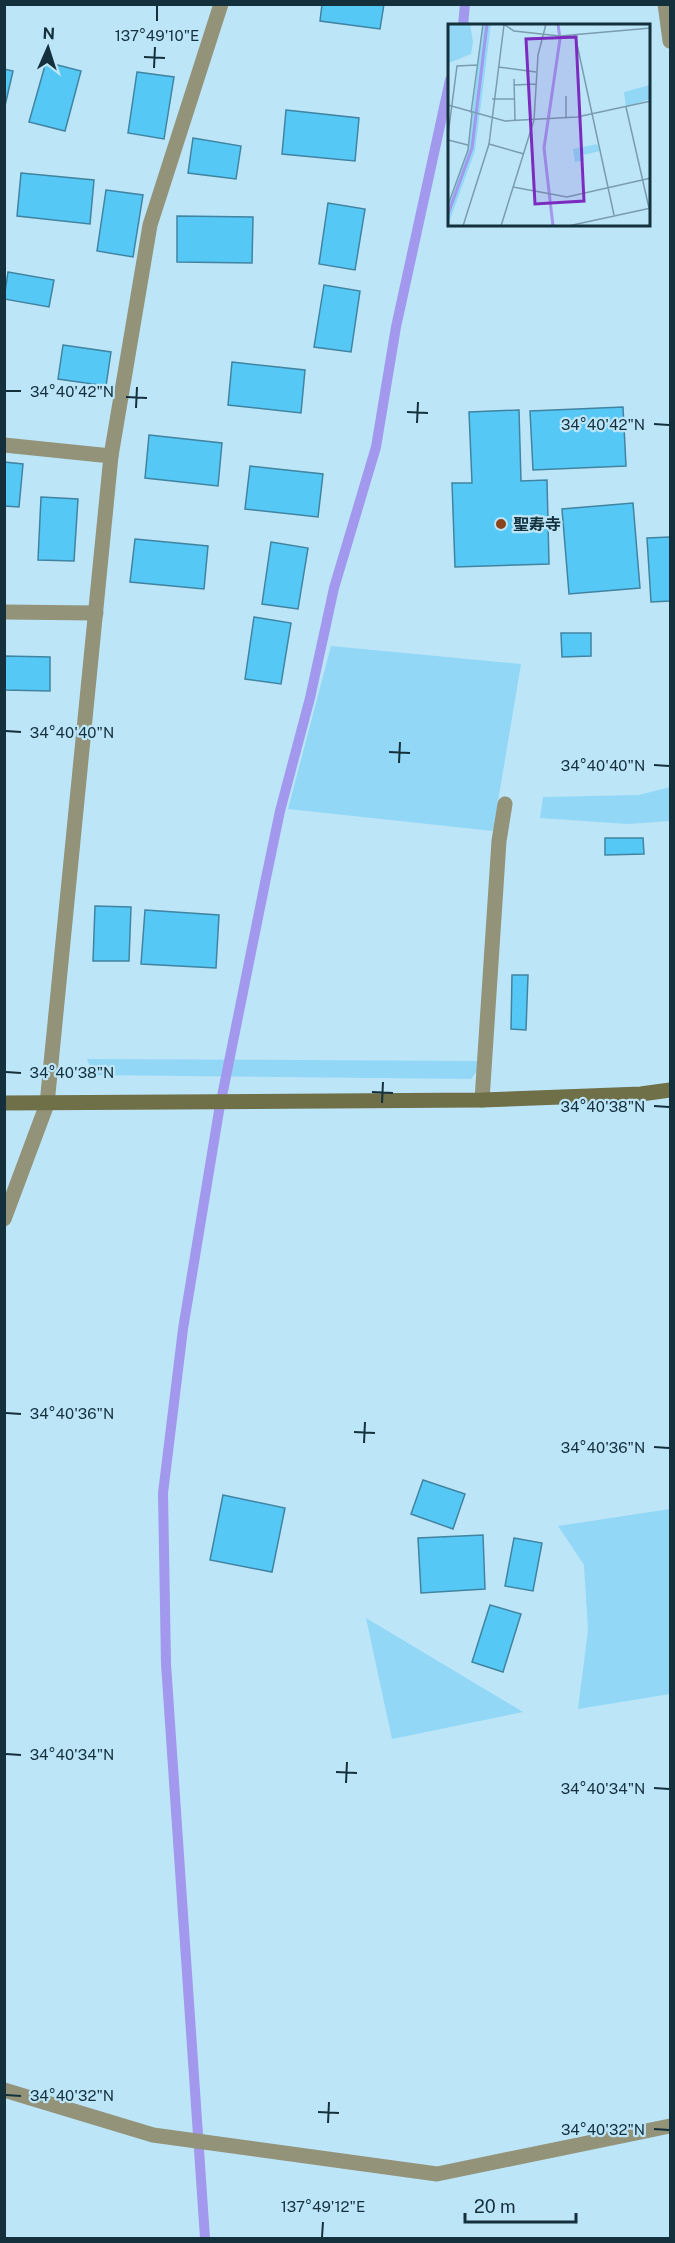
<svg xmlns="http://www.w3.org/2000/svg" width="675" height="2243" viewBox="0 0 675 2243" font-family="'Public Sans','Noto Sans JP',sans-serif">
<style>
.green{fill:#92d7f6}
.lines{fill:none;stroke-linecap:round;stroke-linejoin:round}
.stream{stroke:#a298ed;stroke-width:10}
.building{fill:#56c8f6;stroke:#4084a1;stroke-width:1.5}
.street{stroke:#929379;stroke-width:15}
.secondary{stroke:#6f6f48;stroke-width:15}
.ticks{fill:none;stroke:#13303c;stroke-width:2}
.poi-dot{fill:#8a451c;stroke:#bde5f8;stroke-width:2}
.labels{text-anchor:middle;dominant-baseline:central;stroke-width:4.5;stroke-linejoin:round;paint-order:stroke}
.poi-label{font-size:16px;font-weight:bold;fill:#13303c;stroke:#bde5f8;text-anchor:start}
.inset-river{fill:none;stroke:#a298ed;stroke-width:3}
.inset-road{fill:none;stroke:#799dad;stroke-width:1.5}
.view{fill:#7b2cbf;fill-opacity:0.15;stroke:#7b2cbf;stroke-width:3}
.inset-edge{fill:none;stroke:#13303c;stroke-width:3}
.ticks-label{font-size:15px;text-anchor:middle;fill:#13303c;stroke:#bde5f8;stroke-width:4.5;stroke-linejoin:round;paint-order:stroke}
</style>
<rect width="100%" height="100%" fill="#bde5f8"/>
<g class="green">
<polygon points="331,646 521,664 493,831 288,809"/>
<polygon points="670,787 670,821 628,824 540,818 543,797 639,795"/>
<polygon points="87,1059 485,1061 471,1079 93,1075"/>
<polygon points="670,1509 670,1694 578,1709 588,1630 584,1565 558,1526"/>
<polygon points="366,1618 523,1712 392,1739"/>
</g>
<g class="lines">
<g class="stream">
<polyline points="463,26 465,4"/>
<polyline points="205,2238 166,1664 163,1493 183,1329 219,1111 266,878 280,811 310,698 334,588 376,447 396,327 450,80"/>
</g>
</g>
<g class="building">
<polygon points="322,4 384,4 380,29 320,21"/>
<polygon points="46,62 81,71 65,131 29,122"/>
<polygon points="4,69 13,71 4,110"/>
<polygon points="137,72 174,77 164,139 128,133"/>
<polygon points="286,110 359,118 355,161 282,154"/>
<polygon points="193,138 241,146 236,179 188,173"/>
<polygon points="21,173 94,180 90,224 17,216"/>
<polygon points="106,190 143,195 133,257 97,251"/>
<polygon points="328,203 365,209 355,270 319,264"/>
<polygon points="177,216 253,217 252,263 177,262"/>
<polygon points="8,272 54,280 49,307 4,299"/>
<polygon points="324,285 360,291 351,352 314,347"/>
<polygon points="63,345 111,352 106,386 58,379"/>
<polygon points="232,362 305,370 301,413 228,405"/>
<polygon points="623,407 626,466 533,470 530,411"/>
<polygon points="519,410 521,481 547,480 549,564 455,567 452,483 472,483 469,412"/>
<polygon points="149,435 222,443 218,486 145,478"/>
<polygon points="4,462 23,464 19,507 4,506"/>
<polygon points="250,466 323,474 318,517 245,509"/>
<polygon points="41,497 78,499 74,561 38,560"/>
<polygon points="633,503 640,588 569,594 562,509"/>
<polygon points="670,537 670,601 651,602 647,538"/>
<polygon points="135,539 208,546 204,589 130,582"/>
<polygon points="271,542 308,548 298,609 262,604"/>
<polygon points="254,617 291,623 281,684 245,679"/>
<polygon points="561,633 591,633 591,656 562,657"/>
<polygon points="4,656 50,657 50,691 4,690"/>
<polygon points="605,838 643,838 644,854 605,855"/>
<polygon points="95,906 131,907 129,961 93,961"/>
<polygon points="145,910 219,915 216,968 141,964"/>
<polygon points="512,975 528,975 526,1030 511,1029"/>
<polygon points="423,1480 465,1494 453,1529 411,1514"/>
<polygon points="223,1495 285,1508 272,1572 210,1560"/>
<polygon points="483,1535 485,1589 421,1593 418,1538"/>
<polygon points="514,1538 542,1543 533,1591 505,1586"/>
<polygon points="490,1605 521,1614 503,1672 472,1662"/>
</g>
<g class="lines">
<g class="street">
<polyline points="665,4 670,41"/>
<polyline points="4,445 111,456"/>
<polyline points="4,612 96,613"/>
<polyline points="482,1100 499,841 505,804"/>
<polyline points="4,1219 47,1104 111,456 150,225 221,4"/>
<polyline points="4,2090 153,2135 437,2174 670,2126"/>
</g>
<polyline class="secondary" points="4,1103 482,1100 641,1094 670,1090"/>
</g>
<path class="ticks" d="M157,21V6M144,57L165,58M154,68L155,47M6,391H21M126,397L147,398M136,408L137,387M407,412L428,413M417,423L418,402M654,424L669,425M6,731L21,732M389,752L410,753M399,763L400,742M654,765L669,766M6,1072L21,1073M372,1092L393,1093M382,1103L383,1082M654,1106L669,1107M6,1413L21,1414M354,1432L375,1433M364,1443L365,1422M654,1447L669,1448M6,1754L21,1755M336,1772L357,1773M346,1783L347,1762M654,1788L669,1789M6,2095L21,2096M318,2112L339,2113M328,2123L329,2102M654,2129L669,2130M322,2237L323,2222"/>
<circle class="poi-dot" cx="501" cy="524" r="6"/>
<g class="labels">
<g class="poi-label">
<text x="513" y="524">聖寿寺</text>
</g>
</g>
<g transform="translate(448 24)">
<rect width="202" height="202" fill="#bde5f8"/>
<path d="M0,0H22L25,18L23,30L1,39ZM35,0H43L27,127L0,201V181L19,128ZM202,61V75L178,83L176,68ZM149,120L152,127L135,131L136,136L127,138L125,125Z" fill="#92d7f6"/>
<path class="inset-river" d="M0,190L24,124L39,0M105,202L96,124L112,15L110,0"/>
<path class="inset-road" d="M57,1L66,7L112,12L203,4M127,11L166,191M50,43L88,48M66,55L67,97M66,61L88,60M44,75H67M0,81L57,97L129,93L203,77M178,83L201,184M23,89L35,0M118,94V72M0,111L9,42L29,41M0,116L20,121M41,120L76,130M65,163L119,173L203,154M0,181L20,126L24,89M15,202L41,120L56,1M53,202L86,96L90,31L98,0M120,202L203,184"/>
<path class="view" d="M128,13L136,177L87,180L78,15Z"/>
<rect width="202" height="202" class="inset-edge"/>
</g>
<g class="ticks-label">
<text x="157" y="41">137°49'10"E</text>
<text x="72" y="397">34°40'42"N</text>
<text x="603" y="430">34°40'42"N</text>
<text x="72" y="738">34°40'40"N</text>
<text x="603" y="771">34°40'40"N</text>
<text x="72" y="1078">34°40'38"N</text>
<text x="603" y="1112">34°40'38"N</text>
<text x="72" y="1419">34°40'36"N</text>
<text x="603" y="1453">34°40'36"N</text>
<text x="72" y="1760">34°40'34"N</text>
<text x="603" y="1794">34°40'34"N</text>
<text x="72" y="2101">34°40'32"N</text>
<text x="603" y="2135">34°40'32"N</text>
<text x="323" y="2212">137°49'12"E</text>
</g>
<rect width="675" height="2243" fill="none" stroke="#13303c" stroke-width="12"/>
<g transform="translate(48 48) rotate(3)" stroke="#bde5f8" stroke-width="4.5" paint-order="stroke">
<path d="M0-4.5L10 22L0 15L-10 22Z" fill="#13303c"/>
<text y="-9" font-size="16" font-weight="bold" text-anchor="middle" fill="#13303c">N</text>
</g>
<path d="M465 2213v9h111v-9" fill="none" stroke="#13303c" stroke-width="3"/>
<text x="474" y="2213" font-size="18" fill="#13303c" stroke="#bde5f8" stroke-width="4.5" paint-order="stroke">20 m</text>
</svg>
